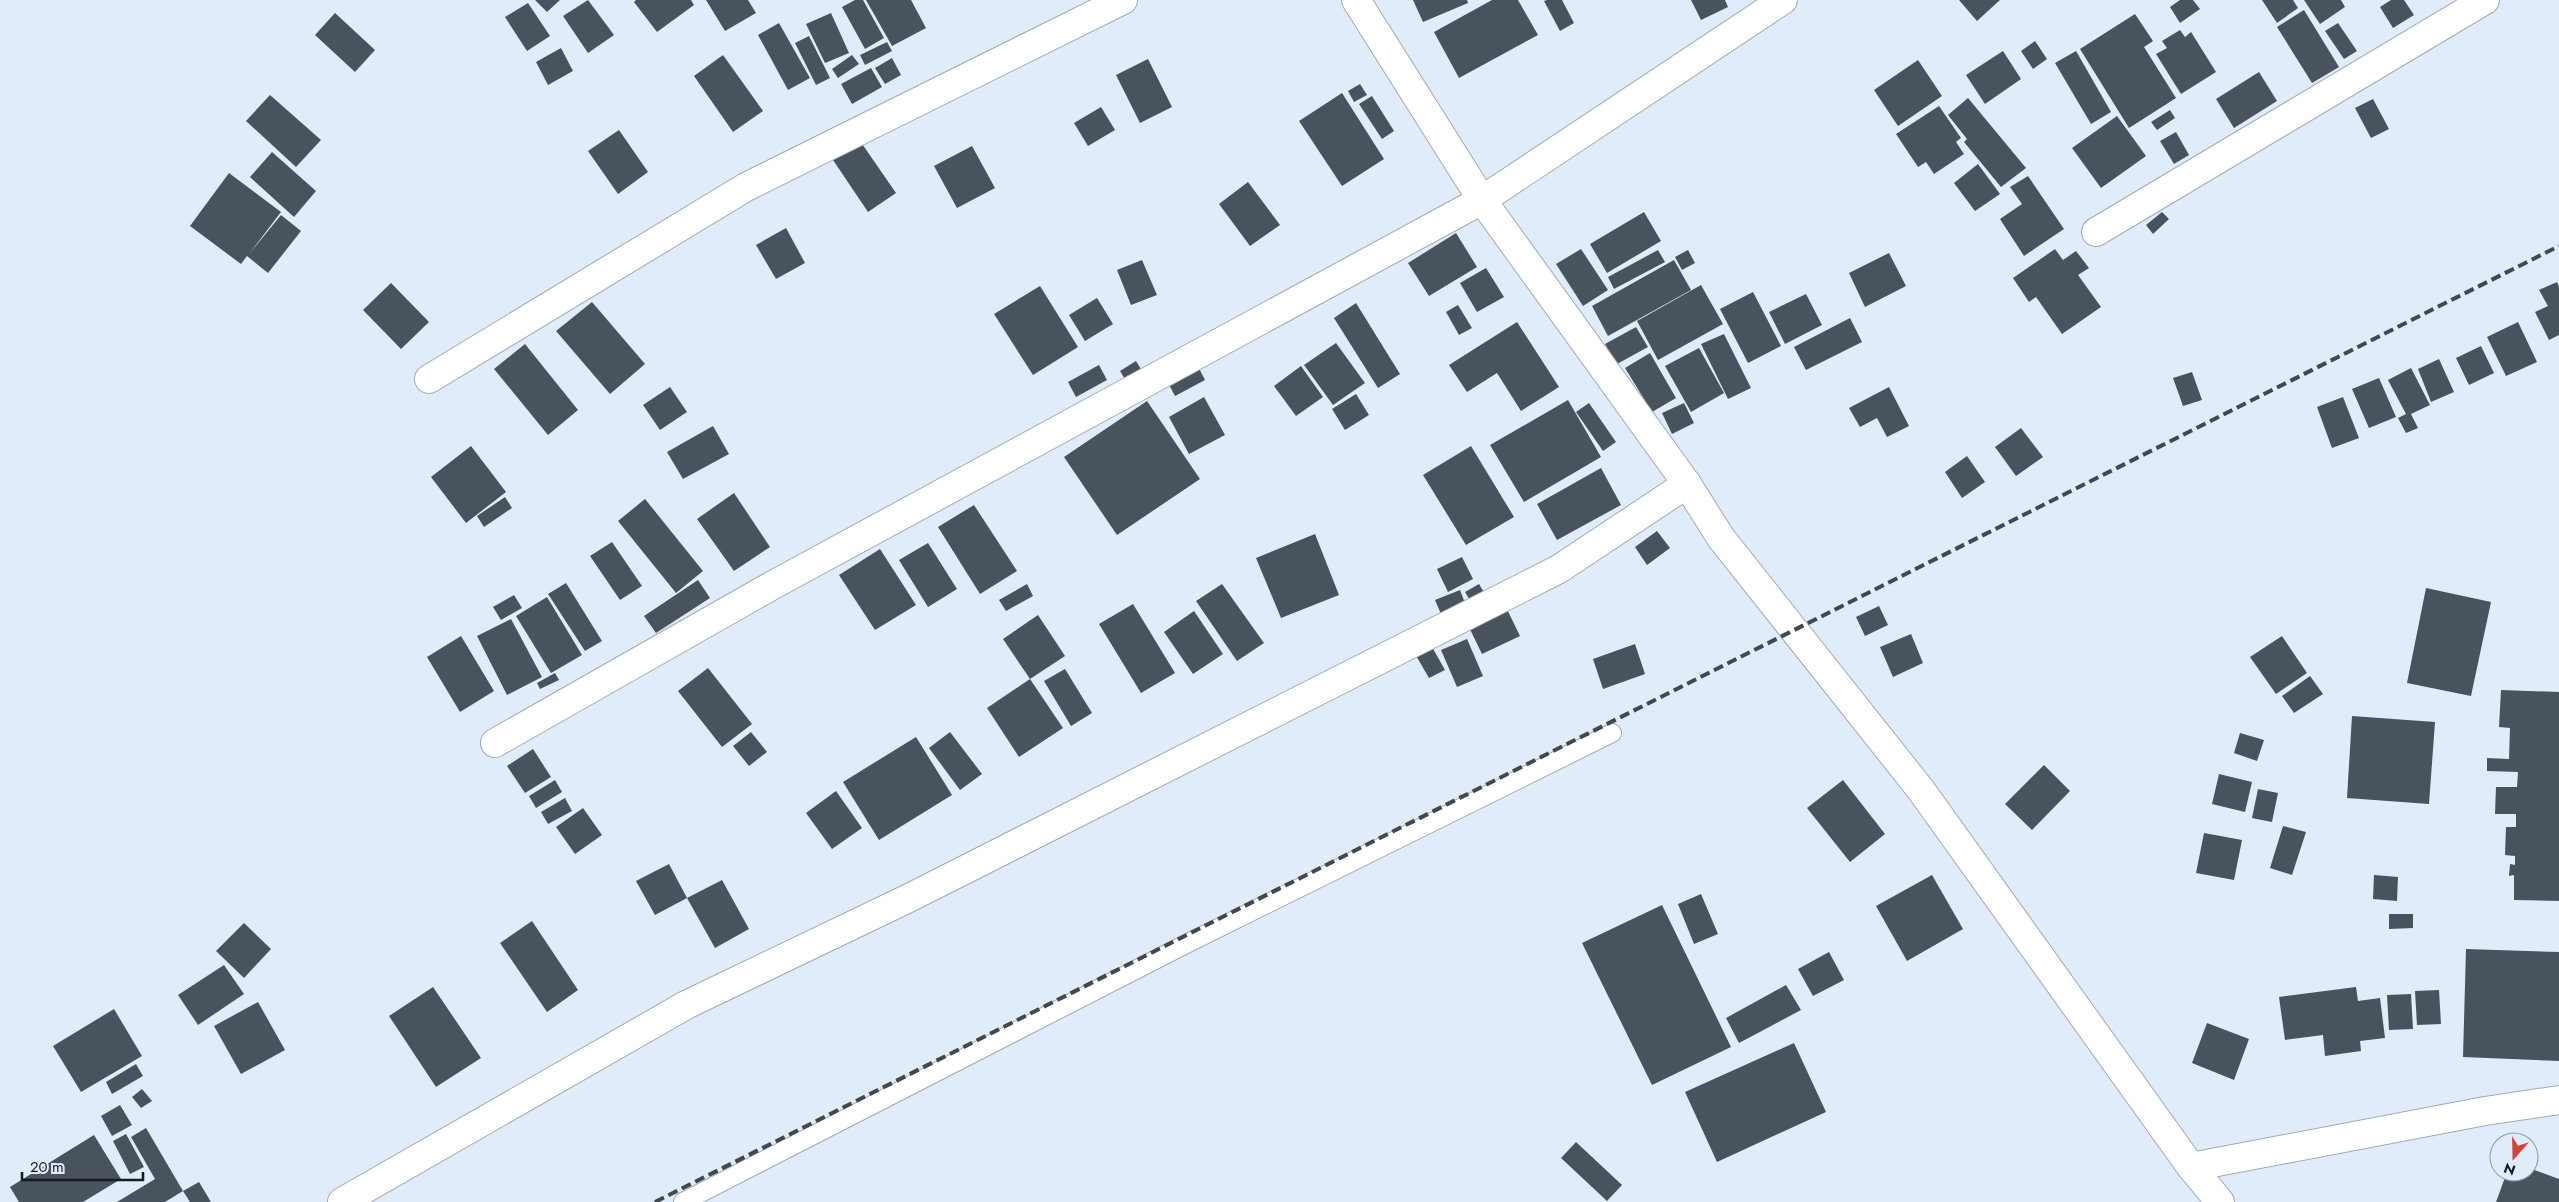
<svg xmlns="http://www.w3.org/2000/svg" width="2559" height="1202" viewBox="0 0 2559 1202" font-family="Jost,sans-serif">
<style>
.building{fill:#49535e}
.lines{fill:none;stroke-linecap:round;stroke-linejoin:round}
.lane-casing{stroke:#9faab6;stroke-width:20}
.street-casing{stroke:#9faab6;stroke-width:30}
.lane{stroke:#fff;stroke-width:18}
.street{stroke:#fff;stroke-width:28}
.rail{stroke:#42484e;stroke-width:4;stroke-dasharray:10 5;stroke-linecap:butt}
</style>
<rect width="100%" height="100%" fill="#e0ecf9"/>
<g class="building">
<polygon points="535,0 560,0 547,12"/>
<polygon points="588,0 614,35 588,53 563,16"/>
<polygon points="636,0 691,0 694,5 657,32 634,2"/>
<polygon points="706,0 748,0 756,13 725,31"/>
<polygon points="855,0 863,0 884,38 865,49 842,7"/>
<polygon points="866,0 911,0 926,28 892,46"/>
<polygon points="1413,0 1467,0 1468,3 1423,22"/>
<polygon points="1492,0 1518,0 1538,35 1459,78 1434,32"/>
<polygon points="1547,0 1562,0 1574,23 1560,31 1544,1"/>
<polygon points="1691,0 1725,0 1728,7 1701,20"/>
<polygon points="1959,0 2000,0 1977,21"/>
<polygon points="2180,0 2193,0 2200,9 2180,23 2170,7"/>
<polygon points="2262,0 2293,0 2298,8 2277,23"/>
<polygon points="2304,0 2341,0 2345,7 2320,24"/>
<polygon points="2391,0 2404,0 2414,15 2393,28 2380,7"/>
<polygon points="528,3 550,36 527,51 505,17"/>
<polygon points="2304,10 2339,67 2312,83 2277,27"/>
<polygon points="335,13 375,50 355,72 315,35"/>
<polygon points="831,13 849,53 825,63 806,24"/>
<polygon points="2135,14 2153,41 2144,47 2176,98 2129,128 2080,49"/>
<polygon points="779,23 810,78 788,90 758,35"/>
<polygon points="2338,23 2357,51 2344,59 2325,31"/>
<polygon points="2180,30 2185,37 2191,32 2216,72 2181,94 2156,54 2167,48 2162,41"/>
<polygon points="809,36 830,78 816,85 795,43"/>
<polygon points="2035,41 2047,59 2033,69 2021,51"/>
<polygon points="887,42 892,51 865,65 860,55"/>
<polygon points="561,48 573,71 548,85 536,62"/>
<polygon points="2003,51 2021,79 1985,104 1966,75"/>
<polygon points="2076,51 2111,112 2091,124 2055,63"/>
<polygon points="723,55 763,111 733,132 694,76"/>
<polygon points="852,55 859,64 838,78 832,69"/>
<polygon points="892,58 901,75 885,84 875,68"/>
<polygon points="1148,59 1172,107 1140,123 1116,75"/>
<polygon points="1918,60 1942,96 1898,126 1874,90"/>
<polygon points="871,68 882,87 852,104 841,84"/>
<polygon points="2259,72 2277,101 2234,128 2216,99"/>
<polygon points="1360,84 1367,95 1354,102 1348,91"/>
<polygon points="1342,93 1384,159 1342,186 1299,121"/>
<polygon points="270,95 321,140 296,167 246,121"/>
<polygon points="1372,96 1394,131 1382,139 1359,104"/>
<polygon points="1968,98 2026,168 2001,187 1964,142 1967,139 1948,115"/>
<polygon points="2373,99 2389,129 2371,138 2355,108"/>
<polygon points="1939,106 1961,138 1956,142 1964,154 1934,174 1926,162 1918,167 1896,134"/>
<polygon points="1101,107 1115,130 1088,146 1074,123"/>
<polygon points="2170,110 2175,118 2157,130 2151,122"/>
<polygon points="2117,116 2146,156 2101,188 2072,148"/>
<polygon points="619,130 648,172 618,194 588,151"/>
<polygon points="2176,132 2189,155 2174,164 2160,141"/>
<polygon points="858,138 896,193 868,212 831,157"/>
<polygon points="972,146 995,188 957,208 934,166"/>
<polygon points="272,152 316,191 294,217 250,177"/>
<polygon points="1978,164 2000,194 1975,211 1954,183"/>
<polygon points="229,173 281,212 249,254 281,215 301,231 268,273 247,256 241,264 190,226"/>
<polygon points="2028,176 2064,229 2024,256 2000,219 2022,204 2010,187"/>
<polygon points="1248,182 1280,225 1250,246 1219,204"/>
<polygon points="1644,212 1661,241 1607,273 1590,244"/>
<polygon points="2162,212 2169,219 2153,234 2146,225"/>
<polygon points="786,228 805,263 776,279 756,245"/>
<polygon points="1456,233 1477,267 1429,296 1408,263"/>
<polygon points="1581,249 1608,290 1583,306 1556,264"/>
<polygon points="2055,249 2063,260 2076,251 2089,268 2078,275 2101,307 2062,334 2036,297 2029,302 2013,278"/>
<polygon points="1658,250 1665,262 1614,289 1608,277"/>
<polygon points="1688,250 1695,263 1682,270 1675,257"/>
<polygon points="1889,253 1906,286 1865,307 1849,273"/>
<polygon points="1142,260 1157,295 1131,305 1117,270"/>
<polygon points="1674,260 1691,290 1608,336 1592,306"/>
<polygon points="1486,268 1504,297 1477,312 1460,283"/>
<polygon points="2557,282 2559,287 2559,335 2549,340 2535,312 2548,306 2539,290"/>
<polygon points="391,283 429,322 401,349 363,310"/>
<polygon points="1701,285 1723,324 1658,360 1637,321"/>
<polygon points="1040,286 1078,347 1033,375 994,314"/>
<polygon points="1753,292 1781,346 1748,363 1720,309"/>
<polygon points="1806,294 1822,325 1785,344 1769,312"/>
<polygon points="1097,298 1113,324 1085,341 1069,315"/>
<polygon points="592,302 645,364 610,394 556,331"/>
<polygon points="1356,303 1400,374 1378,388 1334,318"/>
<polygon points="1458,305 1472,328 1459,335 1446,312"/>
<polygon points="1850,318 1862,342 1806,370 1794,347"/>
<polygon points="1517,322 1559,387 1521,411 1497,373 1467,392 1449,365"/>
<polygon points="2518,322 2537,362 2506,376 2487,337"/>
<polygon points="1636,327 1648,347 1617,364 1605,344"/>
<polygon points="1724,334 1751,388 1728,399 1701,344"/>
<polygon points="1336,343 1365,383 1333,405 1304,365"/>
<polygon points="525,344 578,410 548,435 494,369"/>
<polygon points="2481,346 2494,373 2469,385 2456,358"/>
<polygon points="1188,347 1205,380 1175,396 1158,364"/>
<polygon points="1699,348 1724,393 1691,412 1665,366"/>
<polygon points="1650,353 1676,398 1652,412 1625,368"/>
<polygon points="2439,359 2454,392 2431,402 2418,369"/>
<polygon points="1136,361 1150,384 1134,394 1120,371"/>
<polygon points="1099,365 1107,380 1076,397 1068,382"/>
<polygon points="1301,366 1323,397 1296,416 1274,386"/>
<polygon points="2411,368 2430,405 2411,414 2418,428 2406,433 2398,418 2406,414 2388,380"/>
<polygon points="2192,372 2202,400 2183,406 2173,378"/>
<polygon points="2379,378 2396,417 2369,428 2352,389"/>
<polygon points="670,387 687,412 660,430 643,405"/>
<polygon points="1889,387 1909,426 1887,437 1877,418 1860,427 1849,408"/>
<polygon points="1356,394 1369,415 1345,430 1332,409"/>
<polygon points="1204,397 1225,435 1189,454 1169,417"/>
<polygon points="2343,397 2359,438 2332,448 2317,407"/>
<polygon points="1568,400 1601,457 1524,502 1490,445"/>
<polygon points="1147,401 1200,479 1117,535 1064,457"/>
<polygon points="1589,403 1616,442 1603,451 1576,412"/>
<polygon points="1684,403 1694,423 1672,434 1662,413"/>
<polygon points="713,426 729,454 683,479 667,452"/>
<polygon points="2021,428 2043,457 2016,476 1995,447"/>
<polygon points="471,446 506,492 466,523 431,477"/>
<polygon points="1471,446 1514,517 1466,545 1423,475"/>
<polygon points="1967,456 1985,482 1962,498 1945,472"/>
<polygon points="1601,468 1621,505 1557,540 1537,504"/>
<polygon points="734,493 770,547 734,571 697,519"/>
<polygon points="505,497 512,508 484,527 477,516"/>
<polygon points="645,499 703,571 676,593 618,521"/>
<polygon points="974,505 1017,571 980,594 938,527"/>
<polygon points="1657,531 1670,548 1647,565 1635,547"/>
<polygon points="1315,534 1339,595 1281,618 1256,558"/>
<polygon points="612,542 642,586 620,600 590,556"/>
<polygon points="928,543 957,589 928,607 899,560"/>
<polygon points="880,549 916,605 875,630 839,575"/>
<polygon points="1462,557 1473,579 1448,592 1437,569"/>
<polygon points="698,580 710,598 656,633 644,616"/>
<polygon points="566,583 602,641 585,651 548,594"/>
<polygon points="1027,584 1033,596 1006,611 999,600"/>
<polygon points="1222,584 1264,643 1237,661 1196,601"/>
<polygon points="1479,584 1488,599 1474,607 1465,592"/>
<polygon points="2426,588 2491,602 2471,696 2407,683"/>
<polygon points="1460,590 1468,611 1444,621 1435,600"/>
<polygon points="514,595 522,608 501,620 493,607"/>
<polygon points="547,597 582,655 551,673 516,616"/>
<polygon points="1504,603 1520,636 1482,654 1466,621"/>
<polygon points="1133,604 1175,673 1141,693 1099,624"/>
<polygon points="1879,606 1888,625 1865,636 1856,617"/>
<polygon points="1194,611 1223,654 1193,674 1164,632"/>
<polygon points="1038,615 1065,656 1030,679 1063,728 1019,757 987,708 1030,679 1003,639"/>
<polygon points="511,619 542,677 507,695 477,636"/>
<polygon points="1911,634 1923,663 1893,677 1880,647"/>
<polygon points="461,636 494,691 460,712 427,657"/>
<polygon points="2282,636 2307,673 2276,694 2250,657"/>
<polygon points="1427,638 1445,670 1429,678 1411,647"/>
<polygon points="1467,639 1483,676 1457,687 1441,650"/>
<polygon points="1635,644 1645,674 1603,689 1593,659"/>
<polygon points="708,668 752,724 722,747 678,691"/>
<polygon points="1065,669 1092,713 1071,726 1044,681"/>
<polygon points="555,673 559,680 540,689 537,683"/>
<polygon points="2310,676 2323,694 2294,713 2282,696"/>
<polygon points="2501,690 2559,692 2559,901 2514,900 2514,875 2509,876 2510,864 2515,865 2515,856 2505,855 2506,827 2516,827 2516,814 2495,814 2496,787 2517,787 2518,772 2487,771 2487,758 2509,759 2510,728 2499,727"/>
<polygon points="2352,716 2435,722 2429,804 2347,798"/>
<polygon points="751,732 767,752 749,766 733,746"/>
<polygon points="950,732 982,774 960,790 929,748"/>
<polygon points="2240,733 2264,740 2257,761 2234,753"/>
<polygon points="916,737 952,795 879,840 843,782"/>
<polygon points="533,749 551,777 525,793 507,766"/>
<polygon points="2044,765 2070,791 2032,830 2005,804"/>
<polygon points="2219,774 2252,782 2245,812 2212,804"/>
<polygon points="555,780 562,792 536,808 529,796"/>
<polygon points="1843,780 1885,834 1850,862 1807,808"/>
<polygon points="2258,789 2278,793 2272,822 2252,818"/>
<polygon points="836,791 862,828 832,849 806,813"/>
<polygon points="565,798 572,811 548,824 541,812"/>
<polygon points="583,808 602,835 575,854 556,827"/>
<polygon points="2283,826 2306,832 2292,875 2270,868"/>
<polygon points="2204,833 2242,840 2234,880 2196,873"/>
<polygon points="669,864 687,898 655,915 636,881"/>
<polygon points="1932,875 1963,929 1907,961 1876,906"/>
<polygon points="2374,875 2398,877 2397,901 2373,899"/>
<polygon points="722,880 749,929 715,948 687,898"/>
<polygon points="1701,894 1718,934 1694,944 1678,904"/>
<polygon points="1662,905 1731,1047 1652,1085 1582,943"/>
<polygon points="2389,914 2413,914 2413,928 2389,929"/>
<polygon points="532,921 578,990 547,1012 500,943"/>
<polygon points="244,923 271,949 244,978 216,951"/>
<polygon points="2466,949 2559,952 2559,1061 2463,1057"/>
<polygon points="1829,952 1844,980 1813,996 1798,969"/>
<polygon points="224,965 244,994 198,1025 178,995"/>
<polygon points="1786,985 1801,1010 1739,1043 1726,1018"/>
<polygon points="433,987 481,1058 436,1087 389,1016"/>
<polygon points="2356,987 2358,1001 2380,998 2385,1038 2360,1041 2361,1051 2325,1056 2323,1035 2285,1040 2279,997"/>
<polygon points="2439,990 2441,1024 2417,1025 2415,991"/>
<polygon points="2411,994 2413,1029 2389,1030 2387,995"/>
<polygon points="258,1002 285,1050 241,1074 214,1026"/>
<polygon points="114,1009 142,1056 81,1092 53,1046"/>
<polygon points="2207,1023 2249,1039 2234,1080 2192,1063"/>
<polygon points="1794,1043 1826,1112 1717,1162 1685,1092"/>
<polygon points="136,1064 143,1076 112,1094 106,1082"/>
<polygon points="142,1089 152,1101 141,1108 132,1097"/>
<polygon points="120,1105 132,1125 112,1136 101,1116"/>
<polygon points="146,1128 183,1191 199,1182 211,1202 190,1202 183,1191 165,1202 117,1202 155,1179 131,1137"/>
<polygon points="126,1134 144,1167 130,1174 113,1141"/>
<polygon points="94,1135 121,1179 83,1202 19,1202 10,1187"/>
<polygon points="1576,1142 1622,1185 1607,1201 1561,1158"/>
<polygon points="2529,1168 2559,1179 2559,1202 2496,1202 2507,1172 2529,1172"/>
</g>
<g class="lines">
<defs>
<polyline id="lane" points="683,1202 1186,944 1612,733"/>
<g id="street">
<polyline points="1356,0 1482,200 1687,484 1721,538 1921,790 2191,1167 2220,1202"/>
<polyline points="2096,232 2485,0"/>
<polyline points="429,379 746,187 1123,0"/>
<polyline points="495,743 773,585 1482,200 1783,0"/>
<polyline points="2191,1167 2485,1111 2559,1100"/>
<polyline points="342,1202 686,1005 909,898 1559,569 1687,484"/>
</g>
</defs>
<use href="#lane" class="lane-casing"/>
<use href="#street" class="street-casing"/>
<use href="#lane" class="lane"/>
<use href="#street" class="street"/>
<polyline class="rail" points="655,1202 2559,246"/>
</g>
<g transform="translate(2514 1157) rotate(200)"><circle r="24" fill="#e0ecf9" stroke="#9098a2"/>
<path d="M0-4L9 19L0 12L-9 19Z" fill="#d1433f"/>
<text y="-8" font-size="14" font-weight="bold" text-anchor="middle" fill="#171b20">N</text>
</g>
<path d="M22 1172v8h121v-8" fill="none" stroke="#171b20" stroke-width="2.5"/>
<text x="30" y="1172" font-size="15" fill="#171b20" stroke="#e0ecf9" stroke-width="4" paint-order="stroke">20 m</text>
</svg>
